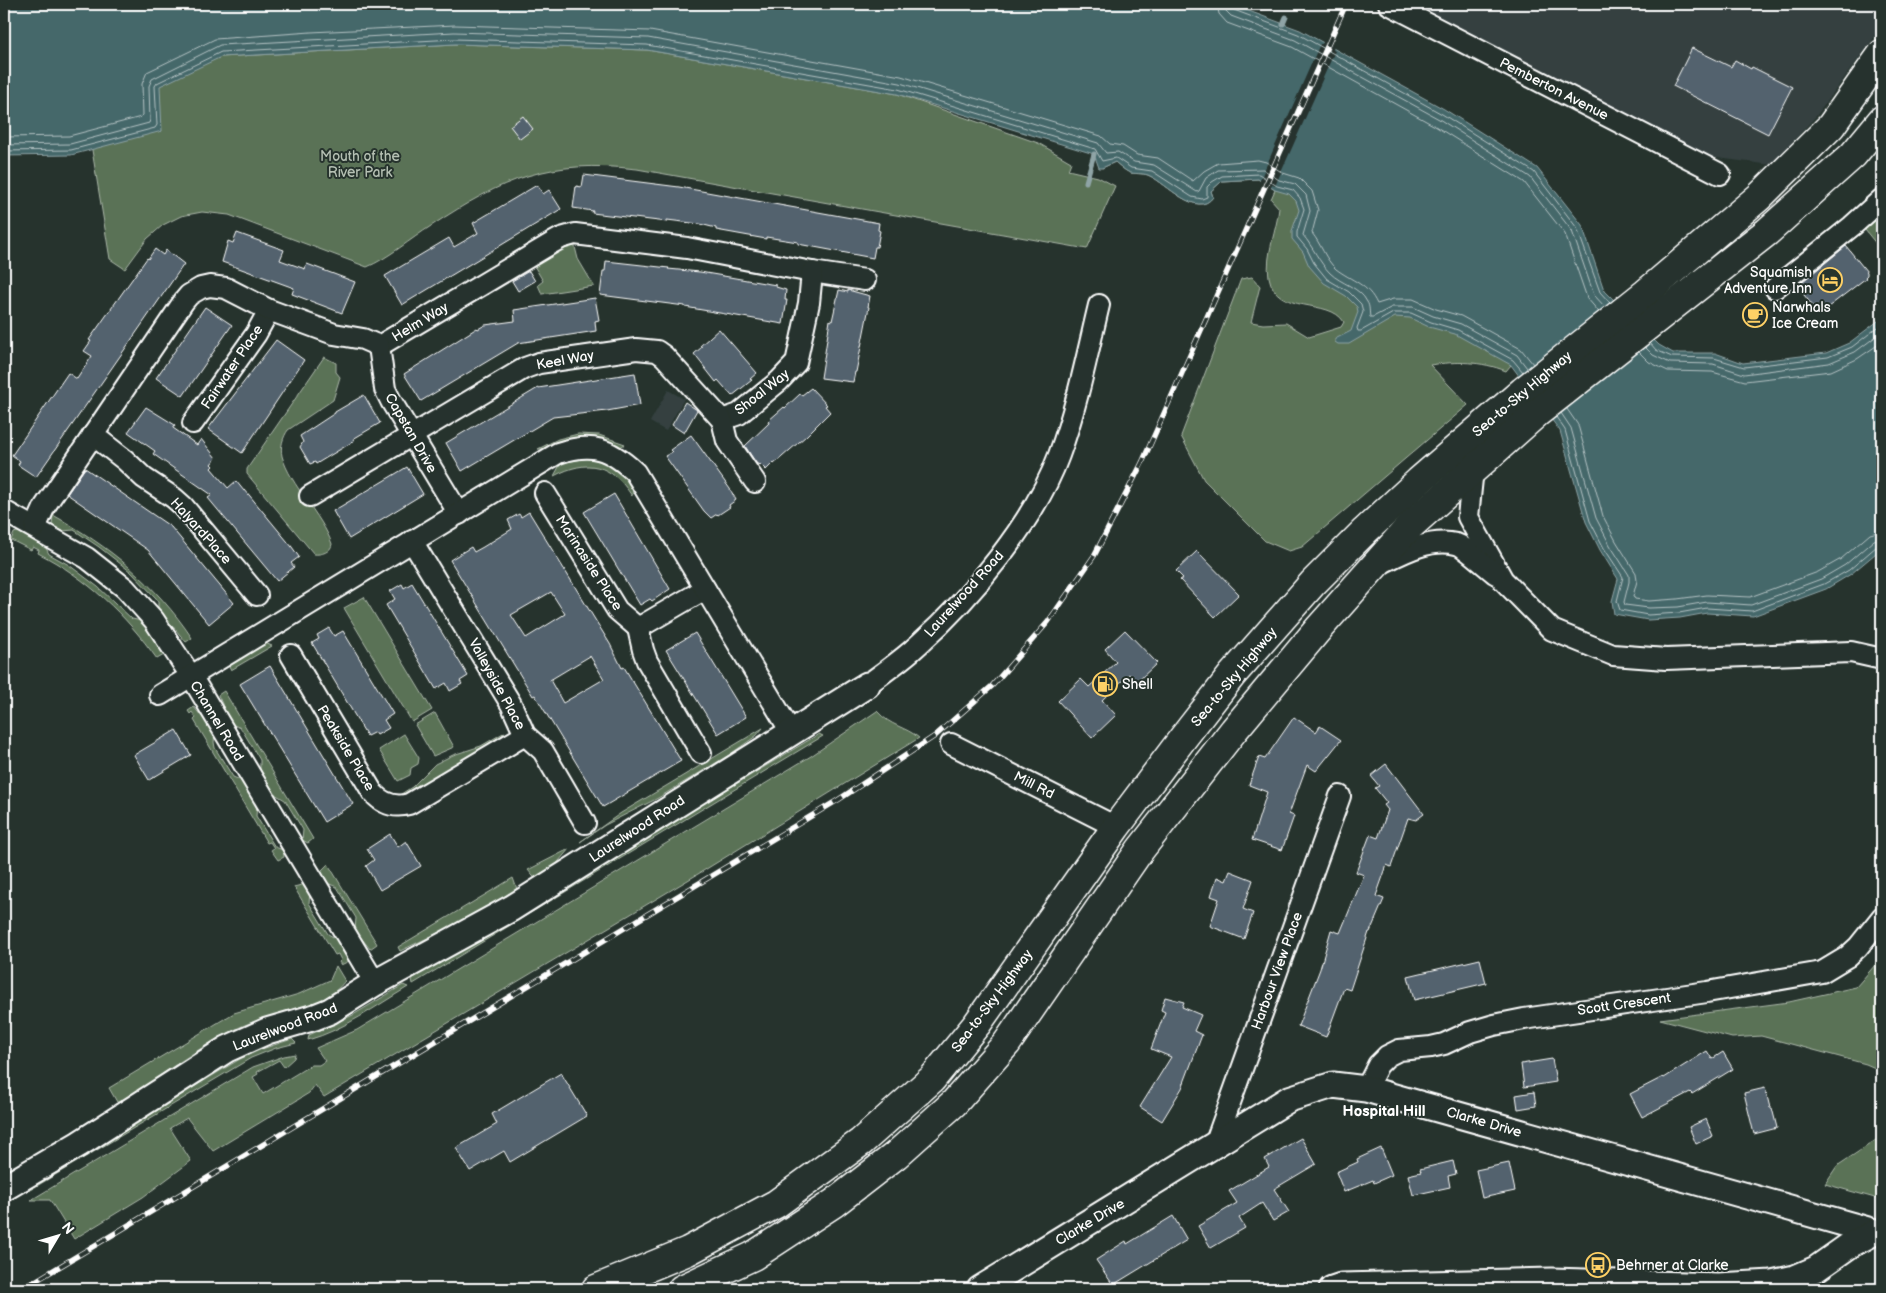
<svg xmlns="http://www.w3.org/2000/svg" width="1886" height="1293" viewBox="0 0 1886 1293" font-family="'Balsamiq Sans',sans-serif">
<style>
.built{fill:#344140}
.green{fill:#5a7256;stroke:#acb8aa}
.water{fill:#45686b;stroke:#8fa4a6}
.pier{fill:#26332d}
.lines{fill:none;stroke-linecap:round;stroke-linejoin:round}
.shore{stroke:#b5c3c4;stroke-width:1}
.stream{stroke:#8fa4a6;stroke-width:5}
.building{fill:#53626e;stroke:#fff;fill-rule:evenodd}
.minor-casing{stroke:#fff;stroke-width:24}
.tertiary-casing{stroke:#fff;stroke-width:29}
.trunk-casing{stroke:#fff;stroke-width:31}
.minor{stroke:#26332d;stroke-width:20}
.tertiary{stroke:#26332d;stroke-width:25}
.trunk{stroke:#26332d;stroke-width:28}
.rail-casing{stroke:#fff;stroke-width:5.5}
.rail{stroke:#26332d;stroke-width:4;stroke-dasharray:11;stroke-linecap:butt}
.labels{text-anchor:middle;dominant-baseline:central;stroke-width:4;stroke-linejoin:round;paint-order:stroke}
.street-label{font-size:14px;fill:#fff;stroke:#26332d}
.park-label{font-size:14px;fill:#b5c0b3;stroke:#26332d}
.poi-label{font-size:14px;fill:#fff;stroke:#26332d;text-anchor:start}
.neighbourhood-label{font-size:15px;font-weight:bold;fill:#fff;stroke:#26332d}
</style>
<rect width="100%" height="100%" fill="#26332d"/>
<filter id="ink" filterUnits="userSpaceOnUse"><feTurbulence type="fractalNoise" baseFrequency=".02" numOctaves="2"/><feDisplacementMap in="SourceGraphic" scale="10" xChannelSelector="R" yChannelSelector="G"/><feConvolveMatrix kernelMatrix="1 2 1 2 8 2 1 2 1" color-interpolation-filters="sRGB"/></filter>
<g filter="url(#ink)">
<g class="built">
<polygon points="1413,4 1882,4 1882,27 1817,115 1772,165 1694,155"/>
<polygon points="668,390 684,399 666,431 650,422"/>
</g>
<g class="green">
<path d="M74,41L216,59L221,57L455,44L647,50L897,94L1038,143L1071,162L1068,170L1098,177L1115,186L1087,249L637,169C548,159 504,178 431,226C412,238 387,259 367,267L229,215L202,212L181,216L163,225L147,239L125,269L110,259Z"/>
<path d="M1103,161L1259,163L1511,365L1506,371C1481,361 1456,361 1430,365L1468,405L1302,547L1289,551L1265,541L1204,480L1181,436L1241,279L1252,277L1260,286L1251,322L1263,324L1286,323L1309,337L1341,327L1344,322C1329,297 1276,316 1269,277C1265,255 1277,230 1279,208L1271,199L1275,190L1258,179L1222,181L1211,191L1213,197C1197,219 1166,183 1150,176C1145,173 1137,174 1131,173C1126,172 1120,166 1115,162L1102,168Z"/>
<polygon points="1882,207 1882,251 1865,230"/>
<polygon points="574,243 578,259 594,286 542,294 538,285 543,281 533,264 562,246"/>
<path d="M324,357L336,363V372L340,377L333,400L288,430C283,437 280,447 282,456C290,485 322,515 332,544C331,552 321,555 314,554L247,474V469Z"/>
<polygon points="578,434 599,435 625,444 619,448 538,449 558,439"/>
<path d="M588,458L610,463L629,479L633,487L632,496C611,464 588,458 554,476L560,465L566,462Z"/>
<path d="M53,515C109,546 156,584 192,638L186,642L158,609V601L156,598L131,572L99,547L74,530L62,531L52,526Z"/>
<path d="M17,532H20L44,544L49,554L69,565L98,587L132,619L142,621L148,628L164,655L157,659C126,615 87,578 38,553L39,550L33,547L31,550L11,540L14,533Z"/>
<polygon points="364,597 432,710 412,722 344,608"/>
<polygon points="265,643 272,646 231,670 229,666 248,652"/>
<polygon points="224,691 313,839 308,843 302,840 303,830 285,800 273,793 260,772 260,760 241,728 231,724 218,695"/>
<polygon points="194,707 215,733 214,742 215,748 233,777 243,781 257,804 256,816 275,847 283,850 284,857 278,860 271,850 274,848 270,842 267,843 194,720 196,718 192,712 190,714 188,711"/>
<path d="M877,711C891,727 905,726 919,738L703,871L324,1097L315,1085L309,1093L213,1151L187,1118L170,1128L191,1161L143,1197L74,1239L50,1200H31L253,1067L284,1056L295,1054L294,1058L284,1067L279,1060L257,1072L258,1074L253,1077L263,1094L311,1065H319L325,1061L316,1048L357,1030L811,756Z"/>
<polygon points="435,713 454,747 433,756 415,725"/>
<polygon points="763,728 756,736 729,755 658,798 605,825 580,842 621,813"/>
<polygon points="505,732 495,742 409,794 398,796 412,787 435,764 453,755 481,746"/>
<polygon points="404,734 419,758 418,764 411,768 410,775 398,781 379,750"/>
<polygon points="819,734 823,736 413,984 412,979"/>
<polygon points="569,849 549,873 537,881 528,870"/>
<polygon points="328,864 377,944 370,949 355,930 356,918 337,887 327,883 320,872"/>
<polygon points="513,878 518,892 476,915 400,951 398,947"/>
<polygon points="305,884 310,892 309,903 328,934 340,941 349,961 341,965 339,962 341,960 338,954 335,955 294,887"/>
<polygon points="1882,957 1882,1071 1866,1064 1761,1036 1732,1038 1660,1019 1789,1002 1856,987"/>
<path d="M336,966L345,981C320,1013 271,1012 238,1028C197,1048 159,1076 122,1103L117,1102L109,1088L234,1013L299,994L330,980Z"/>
<path d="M403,985L408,987C376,1006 344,1030 308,1040L309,1035L353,1015Z"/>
<polygon points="292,1039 296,1043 276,1048 251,1058 30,1190 20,1192 240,1059 259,1050"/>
<polygon points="1882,1136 1882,1200 1825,1184 1837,1166"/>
</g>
<path class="water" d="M4,4H1230L1300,30L1444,109L1537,168L1582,225L1604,290L1659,345L1673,353H1715L1743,363L1826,353L1849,343L1882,318V548L1851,574L1826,589L1753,616L1707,613L1680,618L1648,620L1614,614L1612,601L1618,579L1600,550L1586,522L1560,431L1511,365L1455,334L1429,327L1410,318L1395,317L1349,344H1338L1335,342V339L1351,331L1358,312L1357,307L1346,296L1324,283L1309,266L1303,252L1292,239V231L1299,210L1296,201L1289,194L1275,190L1258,179L1222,181L1211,191L1213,197C1197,219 1166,183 1150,176C1145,173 1137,174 1131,173C1126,172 1120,166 1115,162L1102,168H1099L1094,154L897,94L647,50L455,44L221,57L160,86L162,131L71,155L4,156Z"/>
<polygon class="pier" points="1324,40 1334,46 1333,50 1335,51 1275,186 1272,185 1270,190 1260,183 1260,180 1320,44 1322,44"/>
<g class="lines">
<g class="shore">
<polyline points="1217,4 1219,14 1227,23 1292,47 1435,126 1524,182 1565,234 1587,298 1599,312"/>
<polyline points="1224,4 1226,11 1231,16 1295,40 1439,119 1530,177 1572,231 1594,295 1605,307"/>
<polyline points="1231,4 1234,10 1298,34 1442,114 1534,172 1577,228 1600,292 1610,303"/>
<path d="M4,137L69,136L141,117L143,115L142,84L147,72L215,39L311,32L455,25L650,31L901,76L1101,136L1110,144L1123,146L1137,155L1158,158L1193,181L1204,171L1218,163L1258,160L1266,162L1283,173L1299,178L1312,191L1318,210L1312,233C1321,244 1325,259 1336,269C1352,281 1368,284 1377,304L1393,299H1413L1436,309L1461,316L1521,349L1533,364"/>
<path d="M4,145L70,144L149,123L150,120L149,86L152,79L220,45L454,32L648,38L900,83L1098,143L1106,153L1118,152L1134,162L1154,165L1197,192L1199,191L1206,178L1218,170L1263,169L1279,180L1295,184L1306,195L1310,211L1303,235C1313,247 1319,262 1330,273C1341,284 1360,287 1367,302C1370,306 1369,312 1370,317H1373L1392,307H1413L1433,316L1461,324L1517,355L1527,368"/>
<polyline points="4,151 71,150 155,128 157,125 155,86 157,83 221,52 454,39 647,45 898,89 1095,149 1102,161 1116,158 1131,168 1152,171 1192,197 1202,199 1207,197 1207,187 1212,182 1222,176 1259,174 1277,186 1293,190 1300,198 1304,209 1297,232 1297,237 1307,249 1314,263 1327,279 1349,292 1361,304 1363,312 1357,328 1358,331 1361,331 1393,313 1411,313 1431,322 1458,330 1513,360 1523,372"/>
<polyline points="1650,343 1656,350 1672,357 1714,358 1744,367 1828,357 1852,347 1882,324"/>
<polyline points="1645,347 1653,355 1670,363 1713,364 1744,374 1829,363 1855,352 1882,332"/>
<polyline points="1639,352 1649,362 1668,371 1712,372 1745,381 1831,371 1857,359 1882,342"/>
<polyline points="1567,409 1578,425 1603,516 1616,541 1636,573 1637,581 1633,596 1635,599 1649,601 1677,599 1707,595 1750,597 1818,572 1841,559 1870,534 1882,531"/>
<polyline points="1561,413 1571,428 1596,518 1610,545 1629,575 1629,582 1624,602 1625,605 1649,608 1678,607 1707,602 1751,605 1821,579 1845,565 1874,540 1882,538"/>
<polyline points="1556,417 1565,430 1590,521 1604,548 1623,577 1617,601 1620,610 1648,615 1679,613 1707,608 1752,611 1824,584 1849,570 1877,546 1882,545"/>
</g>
<g class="stream">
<polyline points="1283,24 1286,17"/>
<polyline points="1086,182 1094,154"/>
</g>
</g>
<g class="building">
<polygon points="1692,48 1731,67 1735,60 1751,69 1752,67 1792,87 1768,134 1673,86"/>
<polygon points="523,116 533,129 520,139 510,126"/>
<polygon points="584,175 679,187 879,223 878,230 880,231 877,247 875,247 873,258 798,244 798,242 766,237 766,239 716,230 716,228 700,224 667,220 667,222 592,213 593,211 573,208 576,186 582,187"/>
<polygon points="537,185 543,194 549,190 561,209 402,305 385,276 449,238 454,247 478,233 473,223"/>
<polygon points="237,233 284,250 280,260 305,269 307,264 355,282 342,313 292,294 294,288 222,262 228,241 233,243"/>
<polygon points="1846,246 1867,272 1867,275 1865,277 1866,278 1819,314 1797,286"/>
<polygon points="155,249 163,255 166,250 184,264 36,477 18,465 20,461 12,455 68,373 77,379 92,356 84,351 91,341 89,340 147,258 148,259"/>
<polygon points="606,261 669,268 668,269 700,272 776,285 776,287 786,290 785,300 787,300 783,324 685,307 685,306 600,295 603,271 605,271"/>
<polygon points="529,271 535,281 518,291 512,281"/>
<polygon points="839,290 848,292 848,290 870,296 868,307 869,307 856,372 855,372 853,382 821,378 830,320 832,321"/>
<polygon points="595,298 599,320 595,321 596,331 518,343 421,401 404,374 477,328 478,329 485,325 515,321 514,310"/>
<polygon points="205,307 232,325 183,396 156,378"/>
<polygon points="719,329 757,373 750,379 752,380 732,396 718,380 716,382 694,354 702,347 700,346"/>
<polygon points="276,340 304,360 242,453 208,429"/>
<polygon points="635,373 640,405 607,411 553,417 462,471 446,443 538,388"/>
<polygon points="811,388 827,405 825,406 830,412 806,436 774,464 773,463 766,470 760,464 759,465 756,463 745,446 769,423 768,421 784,407 785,408 800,394 802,395"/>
<polygon points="364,395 380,423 353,439 354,441 316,464 315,462 310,464 300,447 303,442 300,436 335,413 335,412"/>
<polygon points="685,402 697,410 684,433 672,425"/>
<polygon points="146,407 175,425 173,428 197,445 201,439 216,458 211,464 213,466 211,468 228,488 236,481 244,491 245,490 292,547 299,557 291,563 294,567 277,581 208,498 212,495 153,454 155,451 128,432"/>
<polygon points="691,435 730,489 736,500 729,505 730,507 718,515 717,514 711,518 704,511 665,456 672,452 670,450"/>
<polygon points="407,467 423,494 349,539 333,511"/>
<polygon points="85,468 171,527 234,603 209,624 148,550 67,494"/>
<polygon points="614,494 670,589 652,601 650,599 640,605 584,512"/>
<path d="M529,512L610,644L622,668L624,667L681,761L603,807L535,695L533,696L450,560L471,547L474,552L483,547L512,529L508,520L519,514L521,517ZM551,592L565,614L526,638L511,615ZM590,656L604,679L563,703L550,680Z"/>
<polygon points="1197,551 1239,594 1215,617 1180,580 1183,578 1176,571"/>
<polygon points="412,583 468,676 460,681 462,684 450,691 446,683 436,689 386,605 395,599 390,591 402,584 404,588"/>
<polygon points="329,628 334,636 343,631 393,714 384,720 389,728 377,735 375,732 367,736 312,643 319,639 317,635"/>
<polygon points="1125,630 1157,663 1137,682 1129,674 1102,700 1116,715 1092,738 1058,701 1081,679 1089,687 1116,662 1105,649"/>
<polygon points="695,633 746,717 718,734 666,650"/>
<polygon points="270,666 353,804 324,822 240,684"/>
<polygon points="1294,717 1316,732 1320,726 1341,740 1316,771 1307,765 1289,814 1294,816 1282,850 1252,840 1267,792 1249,785 1259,757 1265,759"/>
<polygon points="176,730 191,755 149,780 134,755"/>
<polygon points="1386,764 1424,814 1416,820 1408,818 1391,867 1387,865 1376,896 1384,899 1370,932 1369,932 1350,990 1344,988 1326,1037 1298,1026 1320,969 1331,930 1340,933 1364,875 1356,872 1370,835 1378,838 1388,810 1384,805 1387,803 1375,788 1379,786 1371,776"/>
<polygon points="390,834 398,847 406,841 421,866 380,890 366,866 374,860 367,849"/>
<polygon points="1230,871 1253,880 1243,909 1253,913 1244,939 1210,926 1219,899 1211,896 1217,877 1226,881"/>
<polygon points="1480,959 1486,983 1414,1000 1408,976"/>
<polygon points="1165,997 1184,1002 1182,1007 1201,1015 1194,1031 1202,1035 1182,1088 1162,1121 1140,1107 1171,1057 1151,1049 1165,1012 1161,1010"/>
<polygon points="1707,1051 1712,1059 1723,1052 1733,1069 1692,1094 1690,1092 1642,1117 1630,1094 1663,1077 1664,1078"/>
<polygon points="1552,1059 1556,1082 1524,1087 1521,1064"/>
<polygon points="561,1073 587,1116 510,1162 504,1151 470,1171 456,1148 497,1124 492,1114"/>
<polygon points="1765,1088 1770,1108 1772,1108 1777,1128 1754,1134 1744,1093"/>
<polygon points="1534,1092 1536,1106 1518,1109 1516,1095"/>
<polygon points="1706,1119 1713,1136 1696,1144 1689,1127"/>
<polygon points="1301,1138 1316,1164 1274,1189 1289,1212 1273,1221 1262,1203 1239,1218 1245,1228 1211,1248 1198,1226 1237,1203 1229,1191 1269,1167 1265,1159"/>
<polygon points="1381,1148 1392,1175 1374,1183 1373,1180 1344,1192 1336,1172 1358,1162 1357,1159"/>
<polygon points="1453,1161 1456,1174 1448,1176 1450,1187 1413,1195 1408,1175 1421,1172 1420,1169"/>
<polygon points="1509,1163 1515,1191 1482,1198 1476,1170"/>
<polygon points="1173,1216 1187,1240 1113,1285 1096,1260 1126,1241 1127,1244"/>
</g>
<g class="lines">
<defs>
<g id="minor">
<polyline points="1389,4 1720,174"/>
<polyline points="1775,288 1852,226 1882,199"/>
<polyline points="379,346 552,243 561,238 575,234 687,248 812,272 865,280"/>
<polyline points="379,346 385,389 391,401 459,514"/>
<polyline points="722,420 739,414 779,381 796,363 809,303 812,272"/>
<polyline points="193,423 256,334 269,310"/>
<polyline points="93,435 125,460 144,478 174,498 183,506 257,595"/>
<polyline points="1473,469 1468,517 1503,580 1552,630 1613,655 1666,659 1851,652 1882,659"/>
<polyline points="545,493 617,610 638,628 705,589"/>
<polyline points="310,496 525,368 539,363 636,349 657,351 664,356 722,420 727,441 755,482"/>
<polyline points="4,511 87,558 125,588 154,620 191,676 375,983"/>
<polyline points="35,528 45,506 184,301 189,295 201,288 210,286 226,288 269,310 334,334 363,339 379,346"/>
<polyline points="412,541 511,704 525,735 543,751 585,823"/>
<path d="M1382,563C1404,552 1430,538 1456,544C1463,545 1488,568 1496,574"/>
<polyline points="638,628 643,650 647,661 701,753"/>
<path d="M291,655L373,793C383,804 395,808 409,804L525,735"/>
<path d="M867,685C884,672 902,660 918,645C970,599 1035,521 1059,455C1077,406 1087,355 1099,305"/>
<path d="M160,695L558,453C592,442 609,448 635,472L791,732"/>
<polyline points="951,744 1116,827"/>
<polyline points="1366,1089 1378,1065 1387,1056 1399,1050 1431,1047 1444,1044 1470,1032 1494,1025 1524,1019 1707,992 1822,972 1847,957 1858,947 1882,917"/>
<polyline points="1214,1147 1340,796"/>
</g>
<g id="tertiary">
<polyline points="4,1188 79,1144 227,1049 267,1031 315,1017 330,1011 375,983 512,908 867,685"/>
<polyline points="980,1289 1289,1099 1333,1085 1366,1089 1875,1232"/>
<polyline points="1332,1289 1341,1286 1552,1281 1718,1286 1772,1283 1795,1278 1816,1269 1850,1245 1875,1232"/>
</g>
<g id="trunk">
<polyline points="596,1289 688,1251 776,1204 861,1142 932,1079 977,1024 1116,827 1183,738 1232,675 1313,583 1365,531 1419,481 1523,391 1646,293 1759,197 1831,126 1882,54"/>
<polyline points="682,1289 753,1256 834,1203 896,1155 954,1103 1007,1043 1140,850 1234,730 1320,627 1410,526 1537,413 1767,232 1853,155 1882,120"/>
</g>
</defs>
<use href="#minor" class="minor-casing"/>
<use href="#tertiary" class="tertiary-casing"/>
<use href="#trunk" class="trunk-casing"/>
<use href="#minor" class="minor"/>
<use href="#tertiary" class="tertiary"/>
<use href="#trunk" class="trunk"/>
<defs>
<polyline id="rail" points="22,1289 838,800 935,736 992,686 1048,622 1094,556 1142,463 1346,4"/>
</defs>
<use href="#rail" class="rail-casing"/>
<use href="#rail" class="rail"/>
</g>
</g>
<defs>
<symbol id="hotel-ring" viewBox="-11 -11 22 22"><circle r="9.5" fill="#26332d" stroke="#ffd166" stroke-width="1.5"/><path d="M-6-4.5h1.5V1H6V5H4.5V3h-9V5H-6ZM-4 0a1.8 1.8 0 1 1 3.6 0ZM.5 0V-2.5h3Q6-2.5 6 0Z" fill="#ffd166"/></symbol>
<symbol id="cafe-ring" viewBox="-11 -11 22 22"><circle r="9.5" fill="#26332d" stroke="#ffd166" stroke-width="1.5"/><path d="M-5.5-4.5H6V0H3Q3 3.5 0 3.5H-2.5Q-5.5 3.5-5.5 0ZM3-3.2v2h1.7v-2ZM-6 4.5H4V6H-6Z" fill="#ffd166"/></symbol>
<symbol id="fuel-ring" viewBox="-11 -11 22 22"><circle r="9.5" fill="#26332d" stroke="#ffd166" stroke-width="1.5"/><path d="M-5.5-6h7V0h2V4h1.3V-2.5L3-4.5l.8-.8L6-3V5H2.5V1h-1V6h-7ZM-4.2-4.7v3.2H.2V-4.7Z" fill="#ffd166"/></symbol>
<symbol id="bus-ring" viewBox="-11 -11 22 22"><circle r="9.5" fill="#26332d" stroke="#ffd166" stroke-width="1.5"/><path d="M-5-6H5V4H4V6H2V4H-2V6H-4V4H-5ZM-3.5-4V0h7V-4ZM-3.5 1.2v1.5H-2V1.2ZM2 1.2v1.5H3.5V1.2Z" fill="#ffd166"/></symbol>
</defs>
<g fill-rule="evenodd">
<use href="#hotel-ring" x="1816" y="266" width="28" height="28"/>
<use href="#cafe-ring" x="1741" y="301" width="28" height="28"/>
<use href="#fuel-ring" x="1091" y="670" width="28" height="28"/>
<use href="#bus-ring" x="1584" y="1251" width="28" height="28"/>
</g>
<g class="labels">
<g class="street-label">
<text transform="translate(1554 89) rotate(27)">Pemberton Avenue</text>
<text transform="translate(420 322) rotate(-31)">Helm Way</text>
<text transform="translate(565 360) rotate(-10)">Keel Way</text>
<text transform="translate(232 367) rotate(-56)">Fairwater Place</text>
<text transform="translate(762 392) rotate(-38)">Shoal Way</text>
<text transform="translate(1522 394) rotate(-40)">Sea-to-Sky Highway</text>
<text transform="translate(411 433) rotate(60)">Capstan Drive</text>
<text transform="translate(201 531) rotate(48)">HalyardPlace</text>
<text transform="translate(589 563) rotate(57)">Marinaside Place</text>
<text transform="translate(964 594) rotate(-48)">Laurelwood Road</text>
<text transform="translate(1234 677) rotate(-50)">Sea-to-Sky Highway</text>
<text transform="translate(497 684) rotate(61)">Valleyside Place</text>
<text transform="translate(217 721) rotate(59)">Channel Road</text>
<text transform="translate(346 748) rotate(59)">Peakside Place</text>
<text transform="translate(1034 785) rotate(27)">Mill Rd</text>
<text transform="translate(637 829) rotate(-33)">Laurelwood Road</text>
<text transform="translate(1277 971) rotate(-70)">Harbour View Place</text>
<text transform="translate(992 1001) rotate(-53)">Sea-to-Sky Highway</text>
<text transform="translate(1624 1004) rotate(-8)">Scott Crescent</text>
<text transform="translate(285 1027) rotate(-21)">Laurelwood Road</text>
<text transform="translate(1484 1122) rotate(16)">Clarke Drive</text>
<text transform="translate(1090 1222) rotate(-31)">Clarke Drive</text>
</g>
<g class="park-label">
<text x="360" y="156">Mouth of the<tspan x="360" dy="16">River Park</tspan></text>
</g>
<g class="poi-label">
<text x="1812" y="272" text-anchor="end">Squamish<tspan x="1812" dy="16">Adventure Inn</tspan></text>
<text x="1772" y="307">Narwhals<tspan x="1772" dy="16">Ice Cream</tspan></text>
<text x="1122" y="684">Shell</text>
<text x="1616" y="1265">Behrner at Clarke</text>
</g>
<g class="neighbourhood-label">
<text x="1384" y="1111">Hospital Hill</text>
</g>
</g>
<rect width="1886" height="1293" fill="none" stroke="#26332d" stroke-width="20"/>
<rect x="10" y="10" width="1866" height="1273" fill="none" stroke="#fff" stroke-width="2" filter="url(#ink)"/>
<g transform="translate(58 1236) rotate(52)" stroke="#26332d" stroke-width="4" paint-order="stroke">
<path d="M0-4L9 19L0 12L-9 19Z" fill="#ffffff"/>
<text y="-8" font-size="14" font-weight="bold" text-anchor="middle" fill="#ffffff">N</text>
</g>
</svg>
